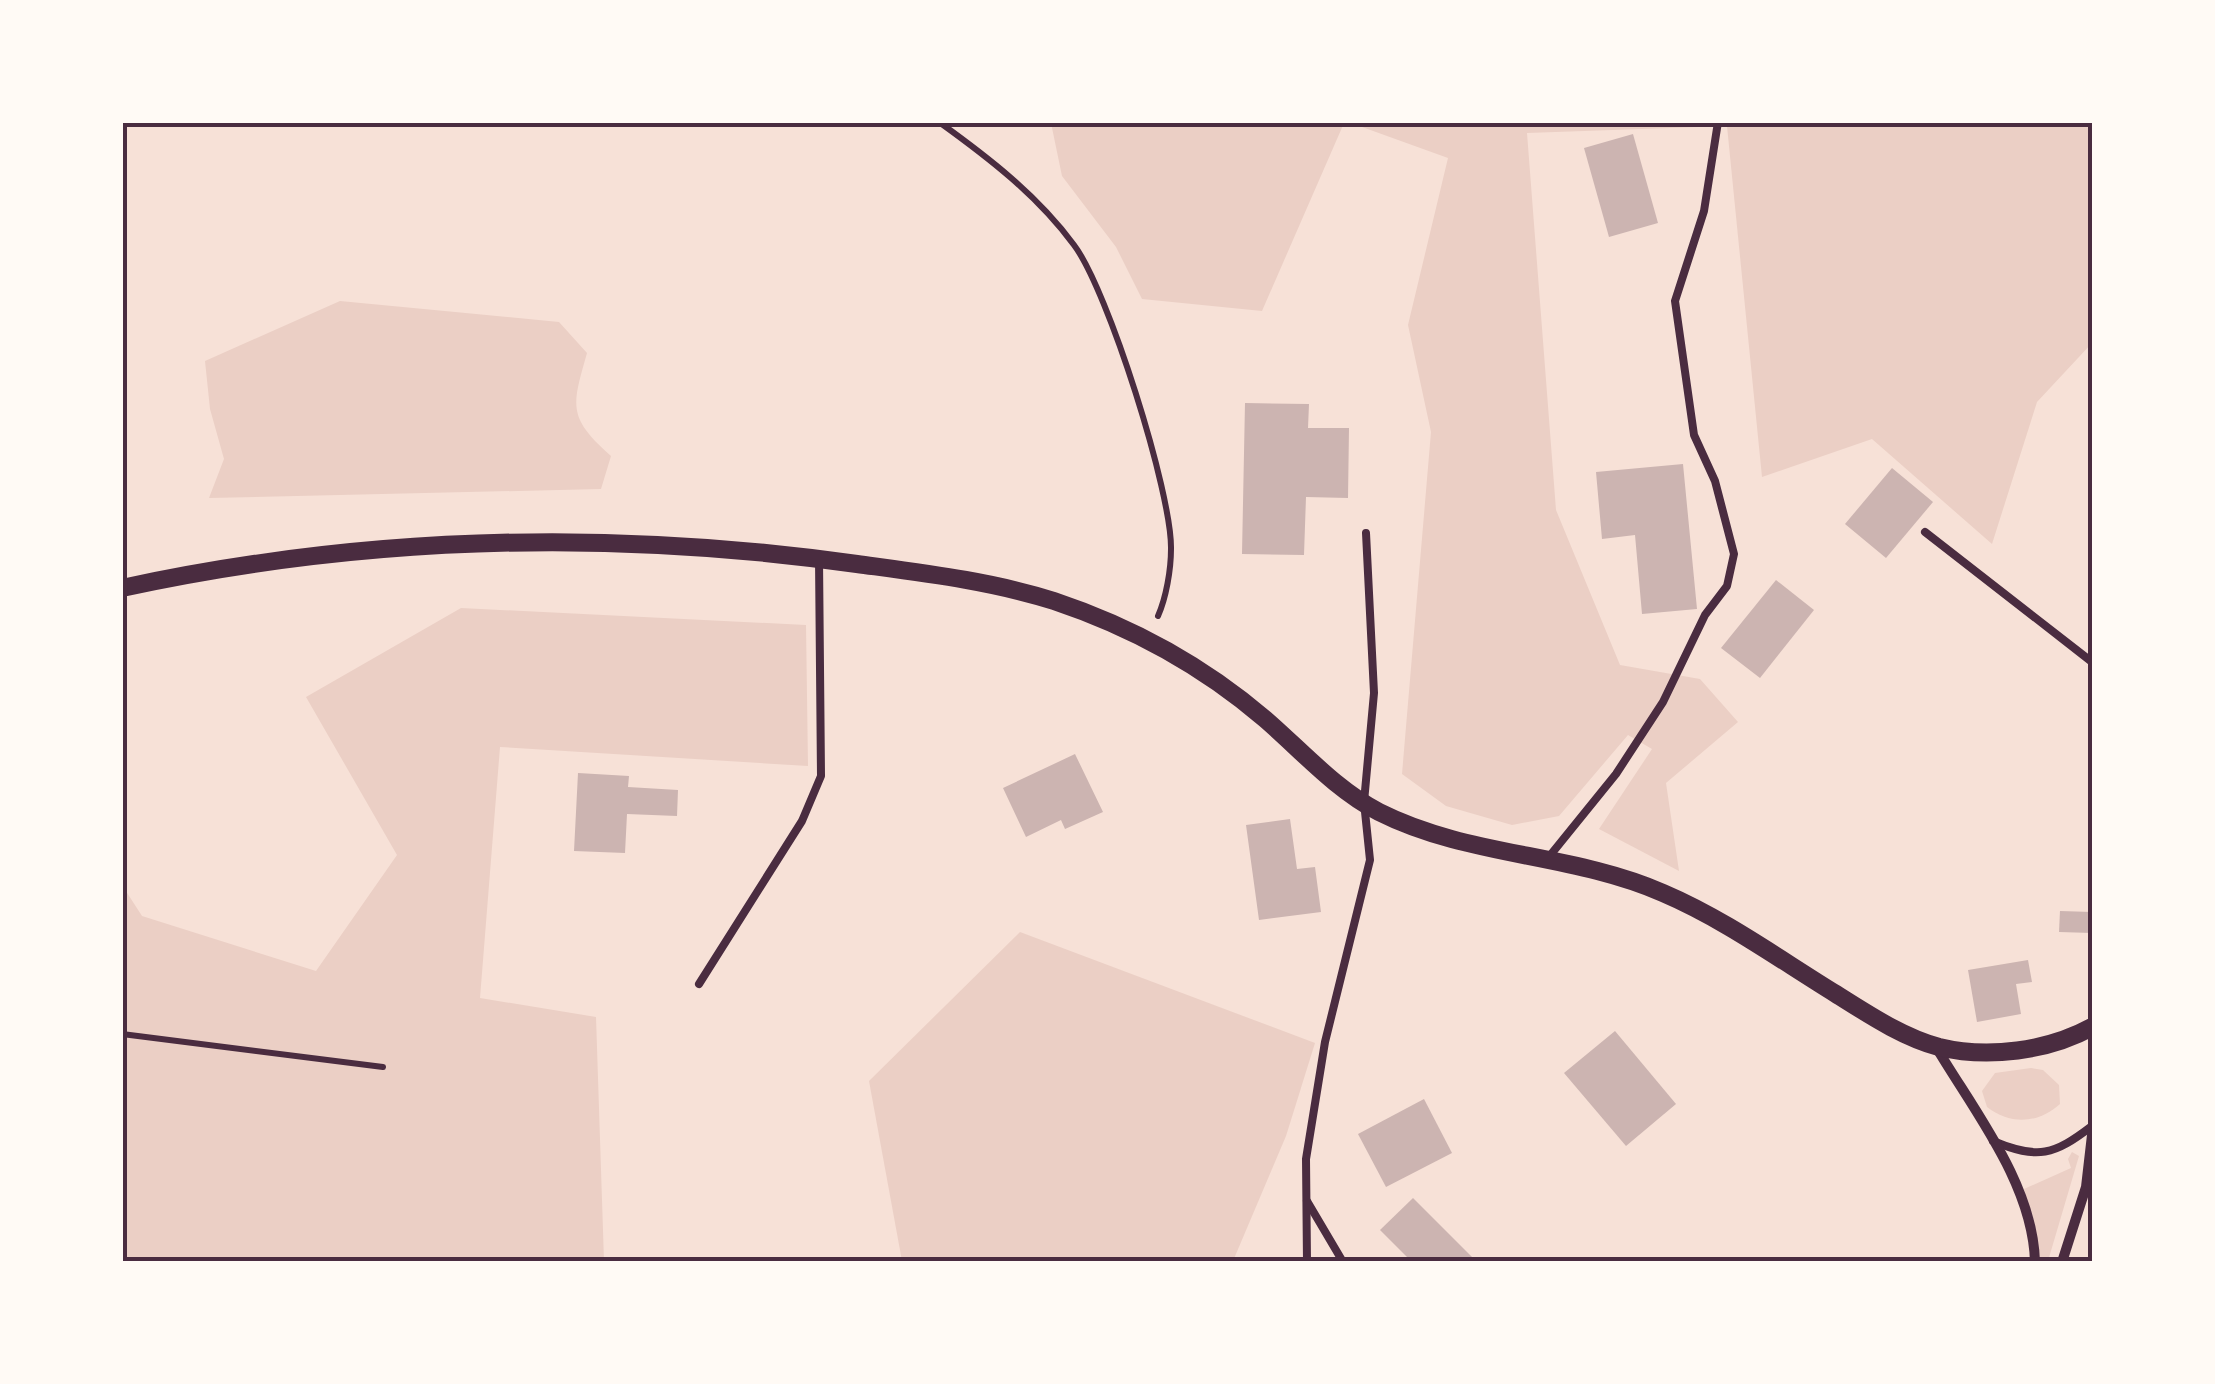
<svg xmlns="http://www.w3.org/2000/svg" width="2215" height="1384" viewBox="0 0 2215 1384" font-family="'IBM Plex Sans',sans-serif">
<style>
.green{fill:#ebcfc5}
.building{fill:#ccb4b1}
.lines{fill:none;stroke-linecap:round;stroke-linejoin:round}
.path{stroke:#4a2c40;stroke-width:6}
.service{stroke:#4a2c40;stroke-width:8}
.minor{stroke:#4a2c40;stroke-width:10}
.tertiary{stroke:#4a2c40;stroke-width:18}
.neatline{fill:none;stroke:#4a2c40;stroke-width:4}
</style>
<rect width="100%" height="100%" fill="#f7e1d7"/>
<g class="green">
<polygon points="1051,123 1051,122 1344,123 1262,311 1142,299 1116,247 1062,176"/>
<polygon points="1351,123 2092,123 2092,343 2037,402 1992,544 1872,439 1762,477 1727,126 1527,133 1556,510 1620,665 1700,679 1738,722 1666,783 1679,871 1599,829 1652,749 1628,735 1559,816 1512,825 1446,806 1402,774 1431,432 1408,325 1448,158"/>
<path d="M340,301L559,322L587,353C572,406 567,417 611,456L601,489L209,498L224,459L210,409L205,361Z"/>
<polygon points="461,608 806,625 808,766 500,747 480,998 596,1017 604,1261 123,1261 122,885 142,916 316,971 397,855 306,697"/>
<polygon points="1020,932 1315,1043 1286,1136 1233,1261 902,1261 869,1081"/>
<path d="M2031,1068L2043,1070L2059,1085L2060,1104C2038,1124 2010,1125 1987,1107L1982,1091L1995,1073Z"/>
<polygon points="2072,1152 2079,1156 2048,1261 2039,1261 2024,1189 2071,1168 2068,1159"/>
</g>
<g class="building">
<polygon points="1633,134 1658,223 1609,237 1584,148"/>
<polygon points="1245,403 1309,404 1308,428 1349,428 1348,498 1306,497 1304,555 1242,554"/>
<polygon points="1683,464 1697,609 1642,614 1635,535 1602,539 1596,472"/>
<polygon points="1892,468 1933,502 1886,558 1845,524"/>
<polygon points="1776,580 1814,610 1760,678 1721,648"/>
<polygon points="1075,754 1103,812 1065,829 1061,820 1026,837 1003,788"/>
<polygon points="578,773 629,776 628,787 678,790 677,816 627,814 625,853 574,851"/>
<polygon points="1290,819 1297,869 1315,867 1321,912 1259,920 1246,825"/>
<polygon points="2060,911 2092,912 2092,933 2059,932"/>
<polygon points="2028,960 2032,982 2016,984 2021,1014 1977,1022 1968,970"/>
<polygon points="1615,1031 1676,1104 1626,1146 1564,1073"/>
<polygon points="1424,1099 1452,1153 1386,1187 1358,1134"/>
<polygon points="1413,1198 1477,1262 1412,1262 1380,1230"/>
</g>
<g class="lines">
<g class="path">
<path d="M939,122C989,158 1037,195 1074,245C1108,290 1172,493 1171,549C1171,570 1166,598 1158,616"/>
<polyline points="122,1034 383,1067"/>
</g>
<g class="service">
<polyline points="1925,532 2092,662"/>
<polyline points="1548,858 1616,774 1663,702 1705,615 1727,586 1734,554 1715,481 1694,435 1675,301 1704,211 1718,122"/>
<polyline points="699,984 802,821 821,776 819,559"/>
<path d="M1993,1141C2038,1160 2054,1155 2092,1126"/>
<polyline points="1307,1201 1343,1262"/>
<polyline points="1307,1262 1306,1159 1325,1042 1370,860 1364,802 1374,693 1366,533"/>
</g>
<g class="minor">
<path d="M1936,1047C1974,1111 2033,1184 2035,1262"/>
<polyline points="2062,1262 2086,1187 2092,1135"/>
</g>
<path class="tertiary" d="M122,588C367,535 610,529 857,564C923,573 991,581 1054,601C1132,627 1203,666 1265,719C1302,751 1335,789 1379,812C1468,857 1572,853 1663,893C1724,919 1779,959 1836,994C1868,1014 1902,1037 1939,1047C1988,1059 2048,1051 2092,1027"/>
</g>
<rect width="2215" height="1384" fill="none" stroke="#fffaf5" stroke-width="250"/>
<rect x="125" y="125" width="1965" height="1134" class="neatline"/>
</svg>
